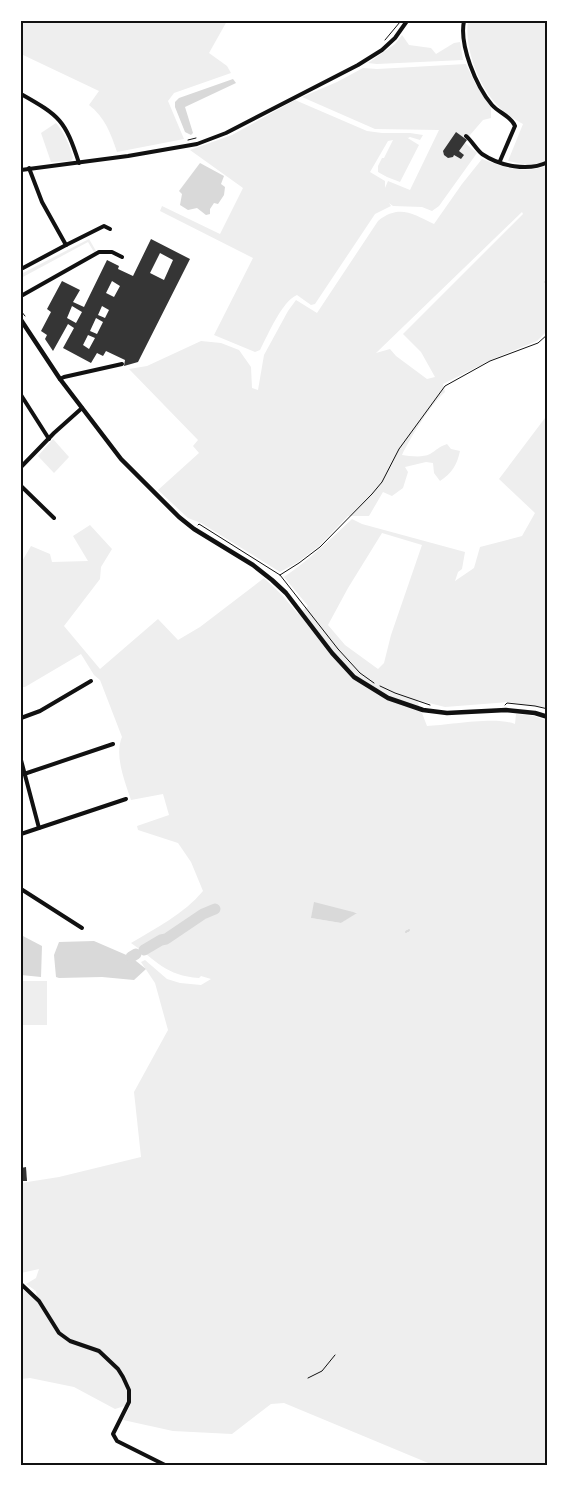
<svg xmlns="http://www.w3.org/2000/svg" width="569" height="1486" viewBox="0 0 569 1486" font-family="'Nunito Sans',sans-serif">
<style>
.green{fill:#eee;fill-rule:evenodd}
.water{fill:#d9d9d9}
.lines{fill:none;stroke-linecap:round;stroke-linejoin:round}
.stream{stroke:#d9d9d9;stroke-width:2}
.river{stroke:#d9d9d9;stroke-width:11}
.building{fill:#353535;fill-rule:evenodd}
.path{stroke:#111;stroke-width:1}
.minor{stroke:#111;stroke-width:4}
.tertiary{stroke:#111;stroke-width:4.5}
.neatline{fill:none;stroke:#111;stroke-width:2}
</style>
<rect width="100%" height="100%" fill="#fff"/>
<g class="green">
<path d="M21,21H227L209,53L227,66L231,73L174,93L168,101L184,139L117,152C111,134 105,117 89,105L99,91L21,54Z"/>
<path d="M468,21H548L547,160L532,166L508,161L523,124C514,119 504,113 497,105C479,86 464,48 468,21Z"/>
<polygon points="402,35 409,45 431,48 436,54 454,43 460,42 463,60 377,64 368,63 395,44"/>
<path d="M466,64L475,83L491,108V118L483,120L464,142L477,153L439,206L432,211L422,207L393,206L389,203L391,206L375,214L315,304L311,305L297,295C282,301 268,335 260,350L255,352L214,335L253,258L160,211L162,206L220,234L243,188L190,150L232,135L295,100L367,131L382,133H410L423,135L420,140L410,137L408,138L406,137L419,145L400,182L387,177L378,172V166L382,158H384L393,140L388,141L370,172L385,181V188L388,181L410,190L439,130L375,129L302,97L337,82L363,68L377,69Z"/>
<path d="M56,123C64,133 70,145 73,158L71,161L51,162L41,133Z"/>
<path d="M482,159C503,167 526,175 548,165V330L537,341L493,359L443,384L445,392C431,404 410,438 402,455C410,456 422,458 430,454C437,450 438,447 447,444L451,449L460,451C457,465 452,473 440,481L434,473L433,463L426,462L405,467L408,472L403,488L392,496L383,492L369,516H348L319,546L298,562L280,572L201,523L188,518L158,490L199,453L193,446L198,440L129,369L147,366L201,341L221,343L239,350L251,367L252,388L258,390L264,355L288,311L296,300L317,313L378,221C399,204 413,214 434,224L462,184ZM522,212L523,214L403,334L421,352L435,377L427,379L396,356L390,349L376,353Z"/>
<polygon points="89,239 96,251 94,252 88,242 21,278 21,274"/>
<path d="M548,414V708L509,702L445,707L417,700L427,726C449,725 496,716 515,724L516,714L534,716L548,721V1465H433L284,1403L271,1404L232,1434L173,1431L123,1420L131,1404L115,1409L74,1387L30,1378L21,1379V1288L38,1302L36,1291L26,1284L36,1278L39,1269L21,1273V1183L59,1177L141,1157L134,1092L168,1030L155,983L141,962L145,960L167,979L180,983L201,985L211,979L201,976L199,978C166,976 156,960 131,943C156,928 184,914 203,891L191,862L178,843L138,830L137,826L169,815L163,794L131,800C125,782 114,755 122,737L100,680L94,675L81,654L25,687H21V563L31,546L50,554L52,562L88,561L73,536L90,525L112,549L101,567L100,579L64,626L100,669L158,619L178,640L200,627L264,578L282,595L298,614L308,606L284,577C309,560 330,540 352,519L362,524L465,552L462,569L458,572L455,581L474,568L480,547L522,536L535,513L499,479ZM382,533L422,545L391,635L384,663L378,669L345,645L328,625L348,588ZM357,912L341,923L311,918Z"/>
<polygon points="53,439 69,457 54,473 38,456"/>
<rect x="21" y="981" width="26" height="44"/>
</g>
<g class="water">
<polygon points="233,79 236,83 185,107 193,133 191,135 185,132 175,107 175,102 179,98"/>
<polygon points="200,163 224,176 221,184 225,187 224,195 218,204 214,203 210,209 210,214 206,215 197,208 188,210 180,205 182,194 179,191"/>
<polygon points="314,902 357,913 341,923 311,918"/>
<polygon points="21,935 42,946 41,977 21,975"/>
<polygon points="94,941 131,957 146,969 134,980 102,977 59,978 56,977 54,955 59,942"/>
</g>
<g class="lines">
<g class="stream">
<polyline points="545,282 548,281"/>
<polyline points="408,931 409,930"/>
<polyline points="406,932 407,931"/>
</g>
<g class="river">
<polyline points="144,950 161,940 166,939 203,914 215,909"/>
<polyline points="131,957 136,954"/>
</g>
</g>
<g class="building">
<polygon points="456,132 467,140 459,151 464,155 461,159 454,155 453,157 448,158 444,155 443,151"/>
<path d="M151,239L190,259L138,362L124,366L125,360L106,351L103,356L97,353L91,363L63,348L74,328L68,324L53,351L45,339L47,335L41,331L51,312L47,309L62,281L80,290L73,302L84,307L107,260L119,266L118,269L133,276ZM160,253L173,260L164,280L150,273ZM112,281L120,286L114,297L106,293ZM72,306L82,312L76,323L67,318ZM102,306L109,310L105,318L98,315ZM96,318L103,322L97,334L90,331ZM88,335L95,338L89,349L83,345Z"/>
<polygon points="26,1167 27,1181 21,1181 21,1168"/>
</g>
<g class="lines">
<g class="path">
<polyline points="385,40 400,22"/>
<polyline points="188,140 196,138"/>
<polyline points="21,311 25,316"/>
<polyline points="198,525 199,524 280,575 338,649 360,673 374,683"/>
<polyline points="280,575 299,563 320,547 372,494 382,482 399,449 445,386 490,361 538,343 548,334"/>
<polyline points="380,686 395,693 430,705"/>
<polyline points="505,705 507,703 535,706 548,709"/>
<polyline points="308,1378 322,1371 335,1355"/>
</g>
<g class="minor">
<path d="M464,21C459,45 476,86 492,105C499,113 511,116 515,126L500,161"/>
<path d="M21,94C60,116 65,120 79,163"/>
<path d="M466,136C472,141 476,149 482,154C500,166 528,172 548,162"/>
<polyline points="21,170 128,156 197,144 226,133 358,65 382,50 395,38 407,21"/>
<polyline points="66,245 104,226 110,229"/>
<polyline points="23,268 66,245 42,202 29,168"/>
<polyline points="21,296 99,252 112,252 122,257"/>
<polyline points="60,379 64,377 122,364"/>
<polyline points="21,395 49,439"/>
<polyline points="21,467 54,433 82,408"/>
<polyline points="21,486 54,518"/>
<polyline points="21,718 40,711 91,681"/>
<polyline points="21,760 39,828"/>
<polyline points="24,774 113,744"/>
<polyline points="21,834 126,799"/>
<polyline points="21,889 82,928"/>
<polyline points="21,1284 39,1301 59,1333 70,1341 99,1351 118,1369 123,1377 129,1390 129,1402 113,1434 117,1441 165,1465"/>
</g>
<polyline class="tertiary" points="21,320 60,379 121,459 179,517 194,529 253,565 272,580 286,593 332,653 354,677 388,698 423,710 447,713 506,710 535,713 548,717"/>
</g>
<rect width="569" height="1486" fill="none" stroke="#ffffff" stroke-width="45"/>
<rect x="22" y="22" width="524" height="1442" class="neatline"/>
</svg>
